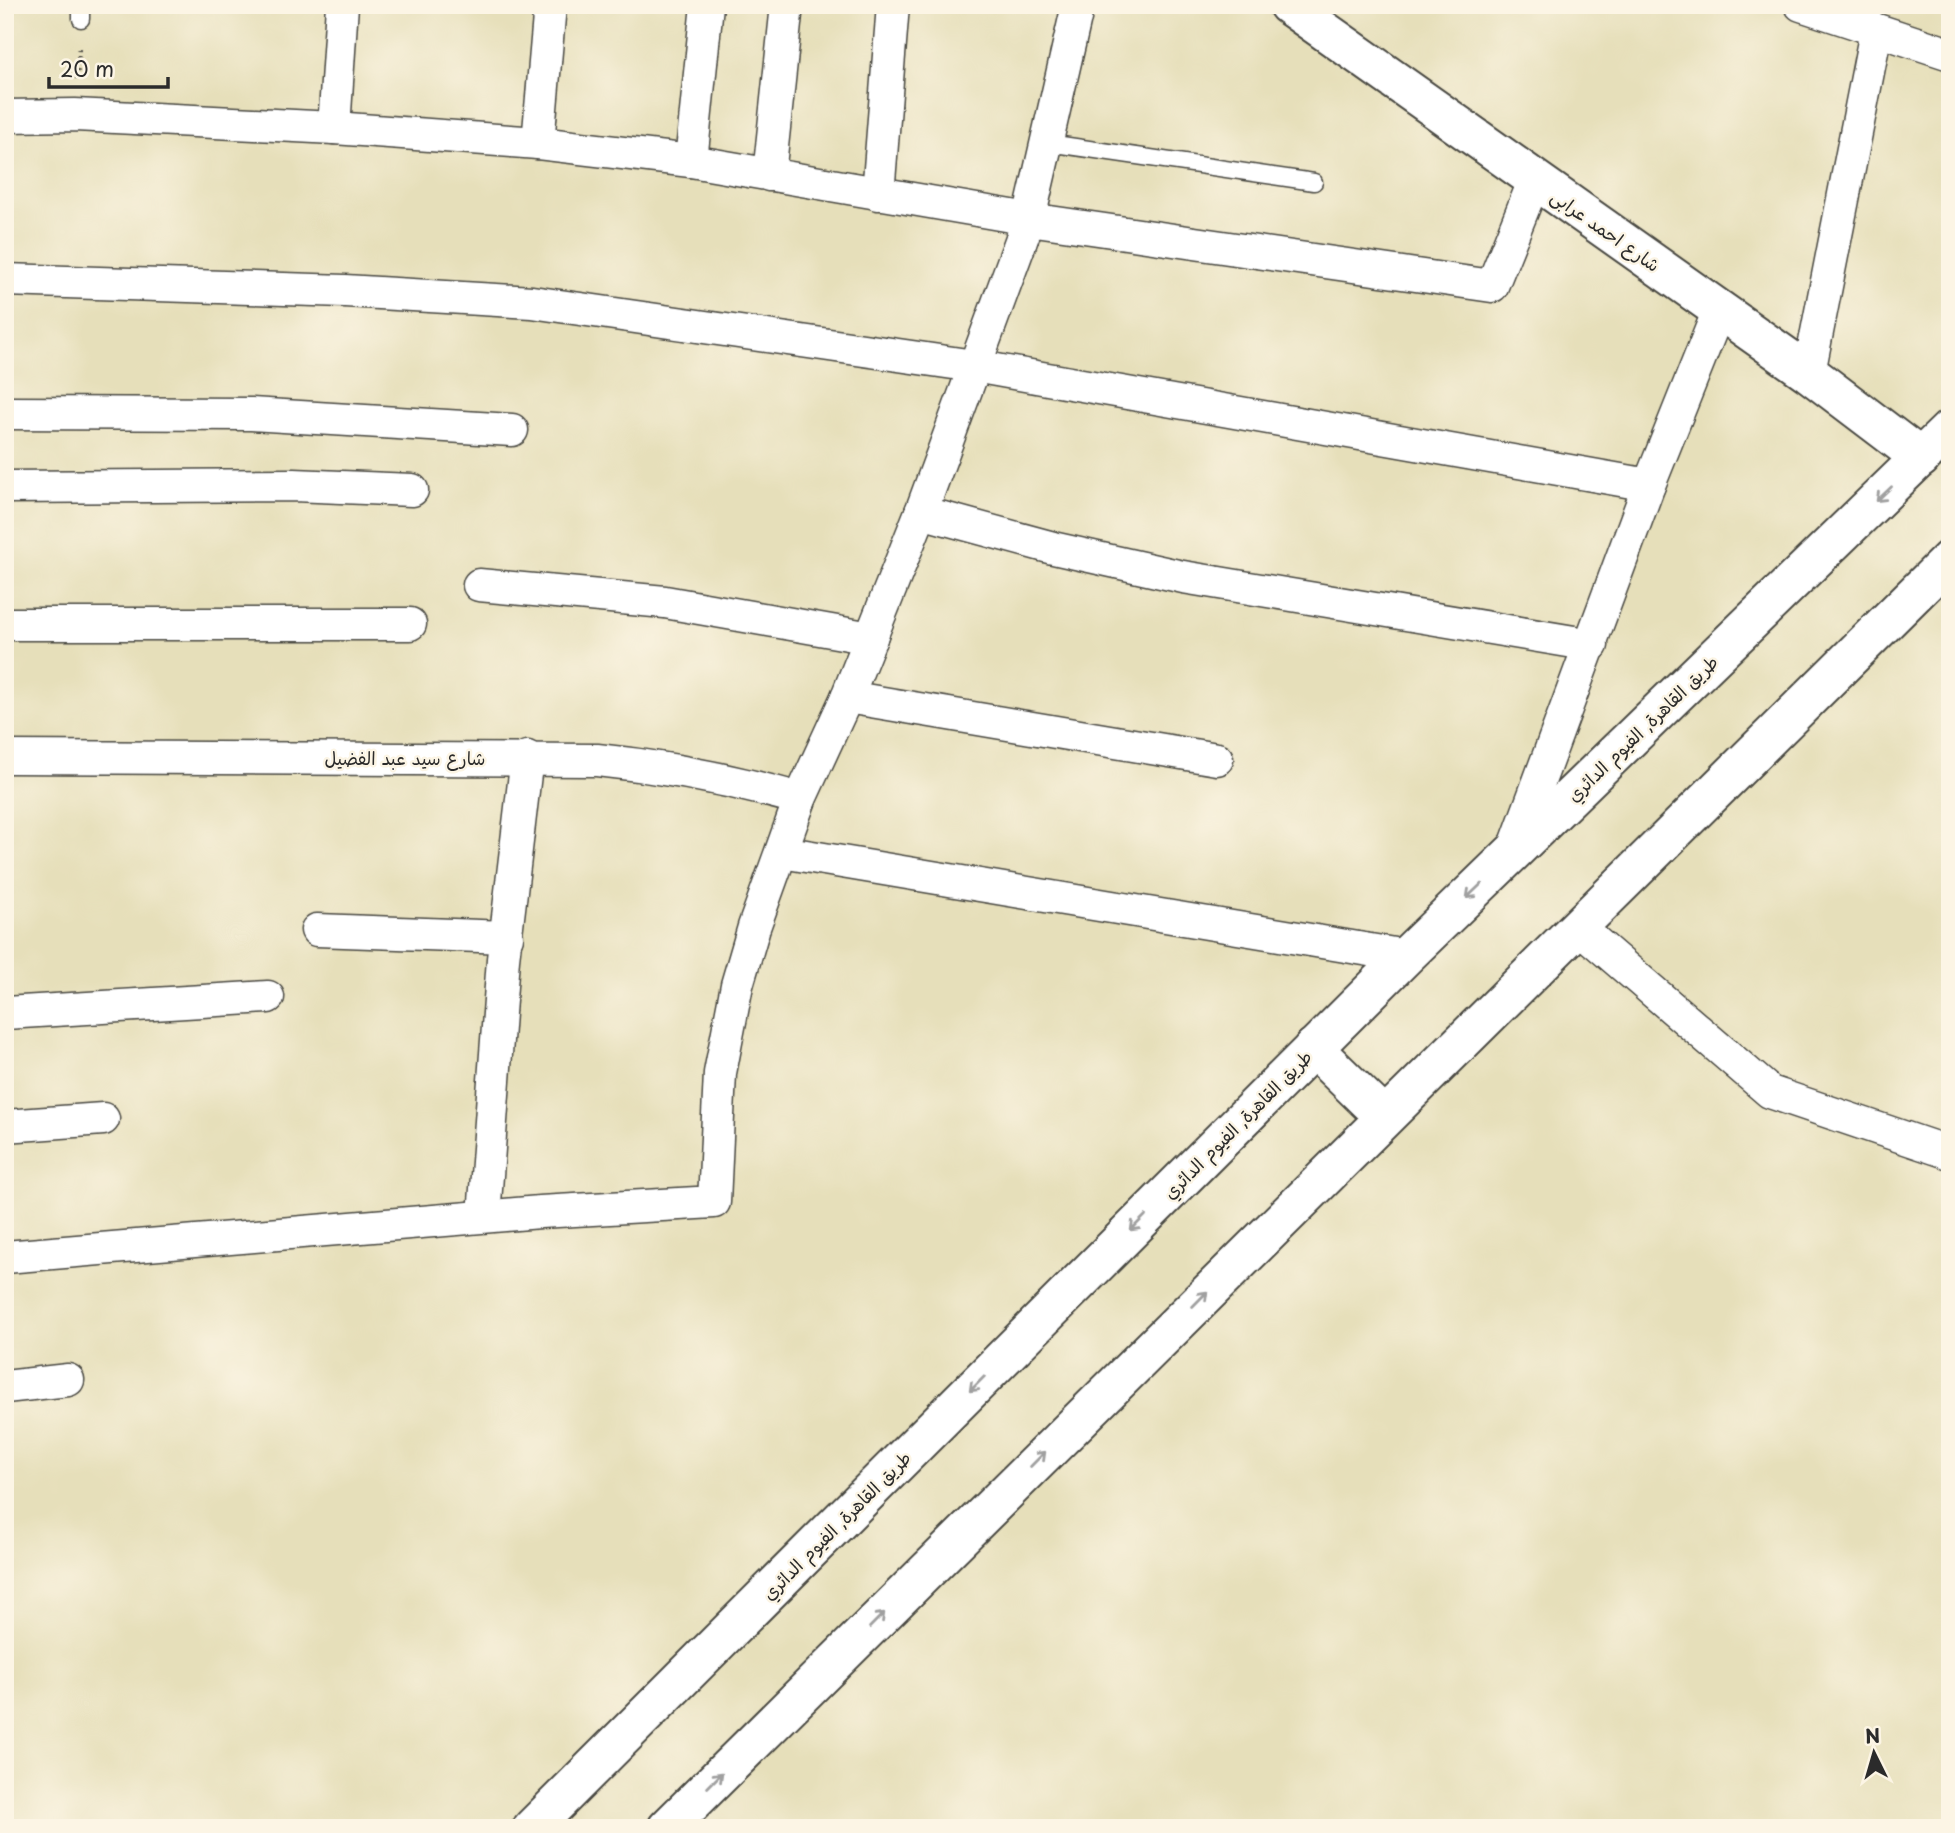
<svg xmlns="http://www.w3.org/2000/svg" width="1955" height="1833" viewBox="0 0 1955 1833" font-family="'Playpen Sans','Playpen Sans Arabic',sans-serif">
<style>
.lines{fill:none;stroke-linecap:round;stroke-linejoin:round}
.service-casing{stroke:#474640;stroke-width:19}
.minor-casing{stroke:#474640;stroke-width:35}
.tertiary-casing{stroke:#474640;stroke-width:42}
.trunk-casing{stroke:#474640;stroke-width:42}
.path{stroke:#474640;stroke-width:4.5;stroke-dasharray:2 5;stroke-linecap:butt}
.service{stroke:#fff;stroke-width:16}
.minor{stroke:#fff;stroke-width:32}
.tertiary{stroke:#fff;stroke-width:38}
.trunk{stroke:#fff;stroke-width:38}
.oneway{stroke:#a0a0a0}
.labels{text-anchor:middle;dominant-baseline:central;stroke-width:5;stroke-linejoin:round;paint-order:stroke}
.street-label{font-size:18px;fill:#2b2b2b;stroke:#fcf5e5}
</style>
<rect width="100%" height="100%" fill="#fcf5e5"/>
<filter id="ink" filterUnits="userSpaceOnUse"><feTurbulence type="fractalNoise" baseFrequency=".0143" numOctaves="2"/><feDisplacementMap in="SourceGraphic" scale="14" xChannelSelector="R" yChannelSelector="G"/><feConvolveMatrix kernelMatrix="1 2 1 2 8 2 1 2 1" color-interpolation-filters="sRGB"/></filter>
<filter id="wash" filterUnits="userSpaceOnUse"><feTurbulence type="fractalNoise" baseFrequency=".00686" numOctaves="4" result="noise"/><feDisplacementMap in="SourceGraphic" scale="28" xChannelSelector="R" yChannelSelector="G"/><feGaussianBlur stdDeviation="1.57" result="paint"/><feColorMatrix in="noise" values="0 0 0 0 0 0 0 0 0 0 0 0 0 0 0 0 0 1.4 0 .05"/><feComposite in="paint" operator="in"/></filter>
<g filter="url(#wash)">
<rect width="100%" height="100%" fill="#e6dfba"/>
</g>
<g filter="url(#ink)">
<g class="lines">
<defs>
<g id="service">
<polyline points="81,19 81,5"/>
<polyline points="1048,143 1314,182"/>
</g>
<g id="minor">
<polyline points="1801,5 1950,54"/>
<polyline points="5,116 75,115 334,128 538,143 691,161 1029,219 1492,286 1535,179"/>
<polyline points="334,128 342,5"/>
<polyline points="538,143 550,5"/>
<polyline points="691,161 707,5"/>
<polyline points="769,175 787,5"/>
<polyline points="878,194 893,5"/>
<polyline points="5,280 345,291 532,302 974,366 1649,485"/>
<polyline points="1809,373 1876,31"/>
<polyline points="5,413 251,414 512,430"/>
<polyline points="5,487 294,485 412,490"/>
<polyline points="921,512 1053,548 1183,577 1592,645"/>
<polyline points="479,585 665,602 871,638"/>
<polyline points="5,624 410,624"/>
<polyline points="847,697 1217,759"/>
<path d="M5,757L597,760C667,767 733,780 800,799"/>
<polyline points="1514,849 1649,485 1719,310"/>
<polyline points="782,852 1406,956"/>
<polyline points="1577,926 1770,1092 1950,1153"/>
<polyline points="317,930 507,937"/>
<polyline points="5,1013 268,997"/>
<polyline points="5,1126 103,1119"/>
<polyline points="484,1216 503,959 527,757"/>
<polyline points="5,1257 540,1212 714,1202 720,1073 737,985 754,927 800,799 847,697 921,512 1029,219 1078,5"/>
<polyline points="5,1387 68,1380"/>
</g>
<polyline id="tertiary" points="1288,5 1809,373 1921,458"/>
<g id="trunk">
<polyline points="1313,1048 1384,1117"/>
<polyline points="532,1828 1406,956 1950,429"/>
<polyline points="667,1828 1950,559"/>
</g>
</defs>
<use href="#service" class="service-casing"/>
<use href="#minor" class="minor-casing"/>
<use href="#tertiary" class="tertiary-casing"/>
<use href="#trunk" class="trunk-casing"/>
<polyline class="path" points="77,79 79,46"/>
<use href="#service" class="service"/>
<use href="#minor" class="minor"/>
<use href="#tertiary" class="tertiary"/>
<use href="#trunk" class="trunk"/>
</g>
<defs><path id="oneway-shaft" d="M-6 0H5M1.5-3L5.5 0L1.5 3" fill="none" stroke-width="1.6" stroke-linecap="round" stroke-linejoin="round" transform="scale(1.75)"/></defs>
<g class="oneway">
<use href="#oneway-shaft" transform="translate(1884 494) rotate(136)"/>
<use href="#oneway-shaft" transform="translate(1474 891) rotate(136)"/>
<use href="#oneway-shaft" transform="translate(1138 1223) rotate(135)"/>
<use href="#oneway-shaft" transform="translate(1200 1299) rotate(-45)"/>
<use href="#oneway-shaft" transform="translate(977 1384) rotate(135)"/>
<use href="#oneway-shaft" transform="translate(1038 1459) rotate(-45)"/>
<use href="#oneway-shaft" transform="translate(877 1620) rotate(-45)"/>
<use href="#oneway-shaft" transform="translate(715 1780) rotate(-45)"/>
</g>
</g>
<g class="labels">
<g class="street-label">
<text transform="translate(1606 230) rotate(35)">شارع احمد عرابى</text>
<text transform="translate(1642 728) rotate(-44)">طريق القاهرة, الفيوم الدائري</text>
<text x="405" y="757">شارع سيد عبد الفضيل</text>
<text transform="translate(1237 1124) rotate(-45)">طريق القاهرة, الفيوم الدائري</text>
<text transform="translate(836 1525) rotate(-45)">طريق القاهرة, الفيوم الدائري</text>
</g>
</g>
<rect width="1955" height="1833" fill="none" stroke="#fcf5e5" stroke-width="28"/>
<g transform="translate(1874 1753) rotate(355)" stroke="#fcf5e5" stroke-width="5" paint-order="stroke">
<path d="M0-5L12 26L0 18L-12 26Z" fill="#2b2b2b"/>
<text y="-10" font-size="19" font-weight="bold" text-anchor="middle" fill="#2b2b2b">N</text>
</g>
<path d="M49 77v10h119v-10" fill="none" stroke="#2b2b2b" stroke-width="3.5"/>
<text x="60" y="77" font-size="21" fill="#2b2b2b" stroke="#fcf5e5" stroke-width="5" paint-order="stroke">20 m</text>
</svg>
